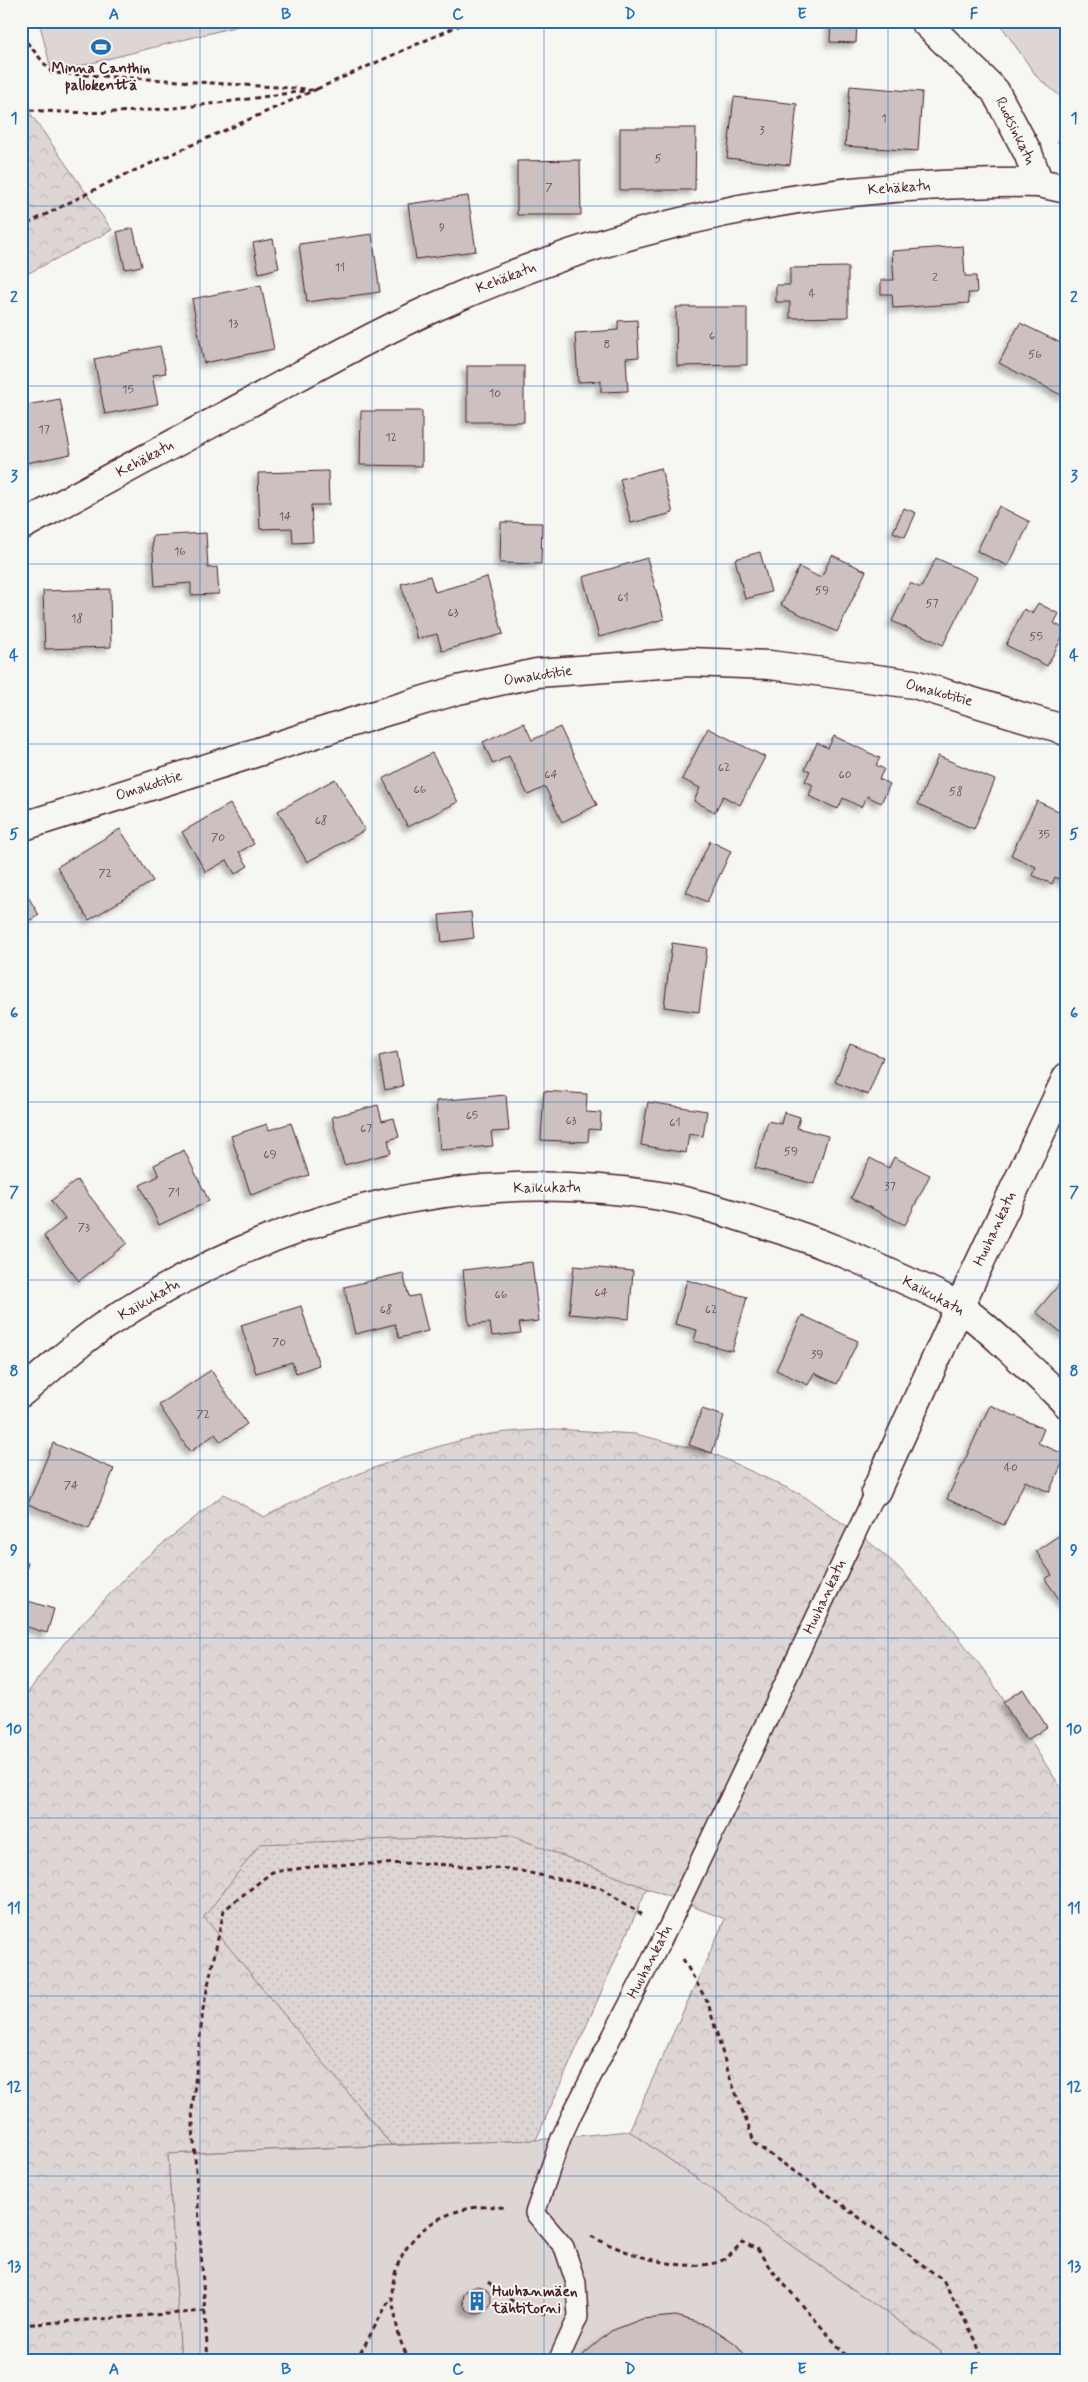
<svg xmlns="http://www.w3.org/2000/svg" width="1088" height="2382" viewBox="0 0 1088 2382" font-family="Mynerve,sans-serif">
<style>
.grass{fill:url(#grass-dots);stroke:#947a80}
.forest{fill:url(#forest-crowns);stroke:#947a80}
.green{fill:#ddd6d5;stroke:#947a80}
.building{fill:#ccc1c0;stroke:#4a1f2b;filter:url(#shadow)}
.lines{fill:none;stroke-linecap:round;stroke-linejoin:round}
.service-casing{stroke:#4a1f2b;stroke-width:22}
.minor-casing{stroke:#4a1f2b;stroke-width:31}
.tertiary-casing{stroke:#4a1f2b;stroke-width:31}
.path{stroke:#4a1f2b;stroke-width:3;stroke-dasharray:5 4;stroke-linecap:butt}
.service{stroke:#f6f6f2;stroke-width:19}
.minor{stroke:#f6f6f2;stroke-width:28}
.tertiary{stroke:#f6f6f2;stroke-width:28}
.grid{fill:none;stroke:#1f6fb2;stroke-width:1;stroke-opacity:0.55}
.labels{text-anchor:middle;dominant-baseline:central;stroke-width:4;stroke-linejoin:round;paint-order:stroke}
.number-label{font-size:12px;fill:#6a4850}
.poi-label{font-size:15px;font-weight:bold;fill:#4a1f2b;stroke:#f6f6f2}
.street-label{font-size:15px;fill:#4a1f2b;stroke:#f6f6f2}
.neatline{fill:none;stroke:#1f6fb2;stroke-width:2}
.grid-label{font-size:16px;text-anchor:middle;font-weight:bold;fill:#1f6fb2}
</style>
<defs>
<pattern id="grass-dots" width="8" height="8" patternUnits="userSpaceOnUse" patternTransform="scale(1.25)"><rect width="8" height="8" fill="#ddd6d5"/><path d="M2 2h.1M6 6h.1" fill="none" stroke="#bfb7b7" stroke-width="1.8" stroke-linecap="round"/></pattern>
<pattern id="forest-crowns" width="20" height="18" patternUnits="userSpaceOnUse" patternTransform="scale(1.25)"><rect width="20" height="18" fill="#ddd6d5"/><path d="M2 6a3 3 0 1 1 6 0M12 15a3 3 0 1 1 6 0" fill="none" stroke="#bfb7b7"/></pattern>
<filter id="shadow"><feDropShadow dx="-4.5" dy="4.5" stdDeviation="2.5" flood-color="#0004"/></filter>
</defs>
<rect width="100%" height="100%" fill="#f6f6f2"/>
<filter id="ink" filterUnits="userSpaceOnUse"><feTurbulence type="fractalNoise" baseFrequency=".02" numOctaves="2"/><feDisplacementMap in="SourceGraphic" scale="10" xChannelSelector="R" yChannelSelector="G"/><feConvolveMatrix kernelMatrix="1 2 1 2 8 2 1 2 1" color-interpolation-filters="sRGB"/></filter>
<g filter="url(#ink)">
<polygon class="grass" points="510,1835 647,1888 536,2140 391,2145 203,1917 260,1843"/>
<g class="forest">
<polygon points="21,100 112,230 21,277"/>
<path d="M554,1429L635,1434L712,1453L802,1495L868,1541L896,1565L938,1610L988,1676L1067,1797V2361H942L939,2350L629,2131L725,1919L510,1835L260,1844L204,1917L391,2145L168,2154L181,2361H21V1702L65,1642L138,1564L224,1494L264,1517C330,1483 402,1454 475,1437C500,1431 528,1431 554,1429Z"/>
</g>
<g class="green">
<polygon points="39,21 258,21 52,73"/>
<polygon points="998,21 1067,21 1067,102 1037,77"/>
<polygon points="629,2131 939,2350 942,2361 181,2361 168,2154 536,2140"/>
</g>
<g class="building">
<polygon points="831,21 857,21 856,43 830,42"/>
<polygon points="850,86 922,92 918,151 845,146"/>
<polygon points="734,97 797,104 790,165 727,158"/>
<polygon points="620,128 696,128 695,190 620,190"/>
<polygon points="580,160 581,215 517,215 517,161"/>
<polygon points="468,196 476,251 416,259 408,204"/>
<polygon points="133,228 142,266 125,269 117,232"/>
<polygon points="372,234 380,292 307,302 299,244"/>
<polygon points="273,239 279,268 259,273 253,243"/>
<polygon points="963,246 965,276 976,276 977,293 968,293 969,303 893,308 892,294 881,294 881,280 894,280 892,251"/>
<polygon points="848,267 848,317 790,318 790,302 776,302 776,285 790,285 790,268"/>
<polygon points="261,285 274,349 204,363 192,299"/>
<polygon points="676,307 747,307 747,365 677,366"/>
<polygon points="637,320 639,357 626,358 628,391 601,392 601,381 578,382 575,333 618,330 618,321"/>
<polygon points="1020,323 1067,346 1067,389 1063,396 999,363"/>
<polygon points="160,346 166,373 152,375 158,404 105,414 94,359"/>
<rect x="467" y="366" width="57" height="56"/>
<polygon points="60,399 71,454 21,464 21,406"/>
<polygon points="361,411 422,411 422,466 360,465"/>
<polygon points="661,468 673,513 631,523 620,479"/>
<polygon points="328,471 329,505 311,505 313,542 293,543 292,528 260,529 258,473"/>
<polygon points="999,506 1030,522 1008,566 977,551"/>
<polygon points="904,508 916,513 905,537 893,532"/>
<polygon points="501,522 542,523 541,564 500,563"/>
<polygon points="206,533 208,568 217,567 219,594 191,595 191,583 155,586 152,536"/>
<polygon points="760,552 771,592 745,599 735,559"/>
<polygon points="832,555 866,571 837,632 781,605 799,567 821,578"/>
<polygon points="647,558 664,619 599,637 583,577"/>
<polygon points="936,558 977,577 943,645 892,621 910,583 921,588"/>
<polygon points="430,576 435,592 487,577 503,634 442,651 437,634 417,639 401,584"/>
<polygon points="110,589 111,647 45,649 43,591"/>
<polygon points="1038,603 1059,614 1054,623 1066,630 1047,666 1006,645 1024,609 1032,613"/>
<polygon points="524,723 532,740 560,727 597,805 562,822 545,787 528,795 509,756 493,764 483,742"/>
<polygon points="708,728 765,757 740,805 723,796 715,812 694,801 700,788 682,779"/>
<polygon points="834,736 880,758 876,765 884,769 879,779 890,784 881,803 867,796 861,807 843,798 838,809 809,796 813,785 805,781 810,771 805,769 817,743 828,748"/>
<polygon points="432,753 458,802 408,827 383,779"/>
<polygon points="938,756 995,780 974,829 918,804"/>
<polygon points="335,779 365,830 307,862 278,811"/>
<polygon points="1037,801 1067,815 1067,883 1055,877 1052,884 1032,875 1036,867 1011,855"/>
<polygon points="230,804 254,844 239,852 248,866 235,874 227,860 206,872 182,832"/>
<polygon points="120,829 153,881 89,920 57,867"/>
<polygon points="710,841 731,851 707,902 686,892"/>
<polygon points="21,885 39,915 21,925"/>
<polygon points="471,912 474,938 442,942 439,915"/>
<polygon points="672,943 707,948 699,1012 664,1007"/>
<polygon points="850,1044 883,1057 868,1095 835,1082"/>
<polygon points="397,1052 403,1086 385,1090 379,1056"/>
<polygon points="544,1091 587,1094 586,1112 601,1113 600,1130 589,1129 588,1142 541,1140"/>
<polygon points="506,1095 509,1131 491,1132 493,1146 440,1150 436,1101"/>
<polygon points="648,1102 707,1111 703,1136 689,1134 686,1153 641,1145"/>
<polygon points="378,1105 382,1121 394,1118 399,1137 388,1140 391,1153 344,1165 332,1117"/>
<polygon points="784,1112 800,1117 797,1128 828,1136 814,1184 755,1168 768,1121 781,1124"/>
<polygon points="291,1123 309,1175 251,1195 231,1136 267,1124 269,1130"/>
<polygon points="184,1150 209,1201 159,1225 140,1185 159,1176 154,1165"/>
<polygon points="894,1157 930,1175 905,1225 851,1198 870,1158 889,1168"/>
<polygon points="77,1180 127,1243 79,1281 44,1236 65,1219 51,1201"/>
<polygon points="532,1262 539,1321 519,1323 521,1333 492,1336 490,1323 469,1325 463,1270"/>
<polygon points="574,1266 633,1271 629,1319 569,1314"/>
<polygon points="403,1273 409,1297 419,1295 428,1331 399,1338 395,1324 355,1334 344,1287"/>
<polygon points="21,1275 29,1283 21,1290"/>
<polygon points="1067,1275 1067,1337 1036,1312"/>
<polygon points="687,1280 747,1297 732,1351 694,1341 697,1330 675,1324"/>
<polygon points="301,1306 319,1365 296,1373 292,1362 256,1373 241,1325"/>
<polygon points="802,1315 858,1341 837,1384 814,1373 808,1385 776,1370"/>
<polygon points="211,1370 247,1424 221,1442 215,1434 190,1452 159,1405"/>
<polygon points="990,1405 1044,1429 1038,1443 1066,1455 1049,1492 1025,1481 1004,1525 947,1499"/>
<polygon points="702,1409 724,1416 712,1453 689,1445"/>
<polygon points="53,1443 114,1469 89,1529 28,1504"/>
<polygon points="1067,1530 1067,1604 1064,1606 1045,1579 1052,1575 1036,1551"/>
<polygon points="21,1561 28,1563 21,1588"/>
<polygon points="28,1601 54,1609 47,1633 21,1625"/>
<polygon points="1023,1689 1047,1727 1027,1740 1003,1702"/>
<circle cx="477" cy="2300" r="14"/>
<polygon points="676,2316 708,2325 736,2344 750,2361 580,2361 585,2353 611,2331 642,2319"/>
</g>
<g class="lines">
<defs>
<polyline id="service" points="558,2361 578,2317 576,2283 564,2247 535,2213 561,2138 573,2112 667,1930 876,1491"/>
<g id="minor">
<polyline points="924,21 995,91 1028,153 1039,183 1067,189"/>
<path d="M21,526C102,483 182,439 262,396C318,366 375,334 433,308C593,235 765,193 941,185C974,184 1006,182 1039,183"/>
<polyline points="21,827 381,713 458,690 537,673 689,662 770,665 914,684 1056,727 1067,732"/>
<path d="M21,1393C48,1371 74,1346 102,1327C270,1216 453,1165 654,1195C694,1201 734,1215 772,1227C819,1241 863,1261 907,1281C924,1289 943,1296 959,1307C975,1317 990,1331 1004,1344C1025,1364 1047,1383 1067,1404"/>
</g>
<polyline id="tertiary" points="876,1491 973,1277 1067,1077"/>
</defs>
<use href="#service" class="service-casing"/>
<use href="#minor" class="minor-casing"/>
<use href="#tertiary" class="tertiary-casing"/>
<g class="path">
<polyline points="21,35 52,73 308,89"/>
<polyline points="317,89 469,21"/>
<path d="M21,109C120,120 220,103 317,89L116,179L21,227"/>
<polyline points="1058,141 1067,144"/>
<polyline points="683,1959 708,2003 729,2075 755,2144 837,2201 943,2280 975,2339 983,2361"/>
<path d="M591,2236C623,2253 690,2277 725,2259C732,2255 737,2247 742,2242L757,2249L770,2268L851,2361"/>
<polyline points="488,2282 524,2310 550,2314"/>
<polyline points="21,2325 206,2311"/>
<polyline points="208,2361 192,2110 203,2009 224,1910 272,1872 327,1865 418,1863 511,1869 601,1888 643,1915"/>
<polyline points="356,2361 391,2297"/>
<path d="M411,2361C400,2346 398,2333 395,2315C394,2309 392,2302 392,2296C393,2234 450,2199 507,2208"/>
</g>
<use href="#service" class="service"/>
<use href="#minor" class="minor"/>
<use href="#tertiary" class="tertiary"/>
</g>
</g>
<path class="grid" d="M200,21V2361M372,21V2361M544,21V2361M716,21V2361M888,21V2361M21,206H1067M21,386H1067M21,564H1067M21,744H1067M21,922H1067M21,1102H1067M21,1280H1067M21,1460H1067M21,1638H1067M21,1818H1067M21,1996H1067M21,2176H1067"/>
<defs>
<symbol id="stadium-bare" viewBox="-9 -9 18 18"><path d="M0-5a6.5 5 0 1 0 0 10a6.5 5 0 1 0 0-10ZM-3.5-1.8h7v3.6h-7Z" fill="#1f6fb2" stroke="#f6f6f2" stroke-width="2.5" paint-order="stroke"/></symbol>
<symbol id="building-bare" viewBox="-9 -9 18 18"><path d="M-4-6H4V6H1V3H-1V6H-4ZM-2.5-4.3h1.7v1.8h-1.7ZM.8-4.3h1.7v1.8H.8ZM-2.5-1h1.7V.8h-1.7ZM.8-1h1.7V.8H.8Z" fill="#1f6fb2" stroke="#f6f6f2" stroke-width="2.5" paint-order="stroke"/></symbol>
</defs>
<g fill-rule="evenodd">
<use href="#stadium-bare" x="87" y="33" width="28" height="28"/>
<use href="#building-bare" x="463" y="2287" width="28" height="28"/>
</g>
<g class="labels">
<g class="number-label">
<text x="884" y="119">1</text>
<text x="762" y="131">3</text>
<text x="658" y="159">5</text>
<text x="549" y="188">7</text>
<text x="442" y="228">9</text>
<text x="340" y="268">11</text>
<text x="935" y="278">2</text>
<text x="812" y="294">4</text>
<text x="233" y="324">13</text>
<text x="712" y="336">6</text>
<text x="607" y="345">8</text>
<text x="1035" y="355">56</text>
<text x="128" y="390">15</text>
<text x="495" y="394">10</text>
<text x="44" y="430">17</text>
<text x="391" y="438">12</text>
<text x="285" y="517">14</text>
<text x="180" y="552">16</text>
<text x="822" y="591">59</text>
<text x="623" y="598">61</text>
<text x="932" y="604">57</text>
<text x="453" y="613">63</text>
<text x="77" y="619">18</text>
<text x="1036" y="637">55</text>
<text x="724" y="768">62</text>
<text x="551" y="775">64</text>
<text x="845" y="775">60</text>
<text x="420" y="790">66</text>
<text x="956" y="792">58</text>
<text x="321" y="821">68</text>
<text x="1044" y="835">35</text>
<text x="218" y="838">70</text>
<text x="105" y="874">72</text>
<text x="472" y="1116">65</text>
<text x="571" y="1121">63</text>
<text x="675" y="1123">61</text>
<text x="366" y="1129">67</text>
<text x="791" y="1152">59</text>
<text x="270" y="1155">69</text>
<text x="890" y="1187">37</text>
<text x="174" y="1193">71</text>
<text x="84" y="1228">73</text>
<text x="601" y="1293">64</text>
<text x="501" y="1295">66</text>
<text x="386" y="1310">68</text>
<text x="711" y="1310">62</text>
<text x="279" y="1343">70</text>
<text x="817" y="1355">39</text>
<text x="203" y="1415">72</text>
<text x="1011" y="1468">40</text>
<text x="71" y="1486">74</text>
</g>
<g class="poi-label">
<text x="101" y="69">Minna Canthin<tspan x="101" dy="17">pallokenttä</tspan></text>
<text x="492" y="2292" text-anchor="start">Huuhanmäen<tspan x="492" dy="17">tähtitorni</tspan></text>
</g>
<g class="street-label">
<text transform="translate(1015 131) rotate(64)">Ruotsinkatu</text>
<text transform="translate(899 188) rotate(-4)">Kehäkatu</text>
<text transform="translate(506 278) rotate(-21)">Kehäkatu</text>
<text transform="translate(145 459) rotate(-28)">Kehäkatu</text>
<text transform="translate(538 676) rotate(-9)">Omakotitie</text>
<text transform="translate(939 693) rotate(15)">Omakotitie</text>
<text transform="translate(149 786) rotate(-18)">Omakotitie</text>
<text transform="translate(547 1188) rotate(-1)">Kaikukatu</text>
<text transform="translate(995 1229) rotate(-65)">Huuhankatu</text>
<text transform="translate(933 1296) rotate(28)">Kaikukatu</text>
<text transform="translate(149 1300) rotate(-30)">Kaikukatu</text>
<text transform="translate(825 1597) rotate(-65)">Huuhankatu</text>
<text transform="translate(650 1962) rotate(-63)">Huuhankatu</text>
</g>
</g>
<rect width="1088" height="2382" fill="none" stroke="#f6f6f2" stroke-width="55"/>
<rect x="28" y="28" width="1032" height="2326" class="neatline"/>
<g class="grid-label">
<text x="114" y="19">A</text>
<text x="286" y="19">B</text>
<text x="458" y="19">C</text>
<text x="630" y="19">D</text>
<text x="802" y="19">E</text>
<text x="974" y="19">F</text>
<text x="14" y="123">1</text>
<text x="1074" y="123">1</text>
<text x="14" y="302">2</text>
<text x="1074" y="302">2</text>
<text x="14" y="481">3</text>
<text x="1074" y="481">3</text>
<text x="14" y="660">4</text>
<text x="1074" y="660">4</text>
<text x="14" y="839">5</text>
<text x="1074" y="839">5</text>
<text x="14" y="1018">6</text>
<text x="1074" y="1018">6</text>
<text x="14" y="1197">7</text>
<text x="1074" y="1197">7</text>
<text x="14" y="1376">8</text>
<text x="1074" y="1376">8</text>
<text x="14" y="1555">9</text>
<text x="1074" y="1555">9</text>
<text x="14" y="1734">10</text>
<text x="1074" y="1734">10</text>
<text x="14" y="1913">11</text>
<text x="1074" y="1913">11</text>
<text x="14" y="2092">12</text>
<text x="1074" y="2092">12</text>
<text x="14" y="2271">13</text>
<text x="1074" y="2271">13</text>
<text x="114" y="2374">A</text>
<text x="286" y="2374">B</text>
<text x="458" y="2374">C</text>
<text x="630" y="2374">D</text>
<text x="802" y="2374">E</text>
<text x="974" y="2374">F</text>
</g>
</svg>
